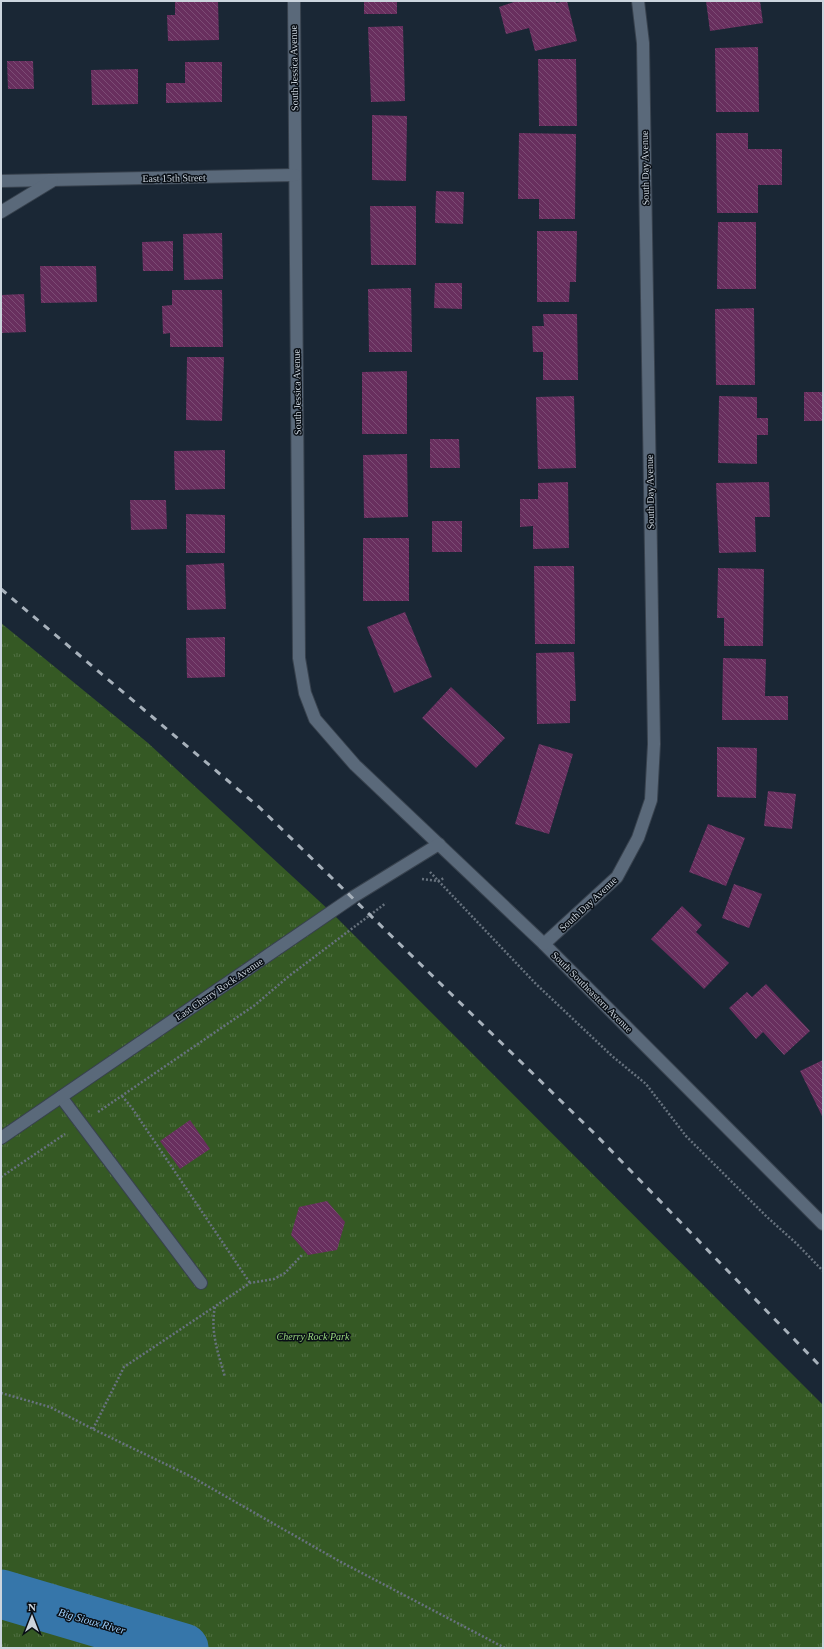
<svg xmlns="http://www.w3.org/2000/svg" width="824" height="1649" viewBox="0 0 824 1649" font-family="'Times New Roman',serif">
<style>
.park{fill:url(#park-tufts)}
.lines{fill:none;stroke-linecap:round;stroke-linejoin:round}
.river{stroke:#3676aa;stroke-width:49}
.building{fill:url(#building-back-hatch)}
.minor-casing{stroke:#38424e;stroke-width:14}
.path{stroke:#67727e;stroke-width:2.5;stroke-dasharray:2 2;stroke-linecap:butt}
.minor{stroke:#5a697a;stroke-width:12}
.rail{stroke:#a7b1bb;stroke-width:3;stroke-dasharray:7 7;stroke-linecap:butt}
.labels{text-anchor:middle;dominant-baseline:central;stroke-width:3;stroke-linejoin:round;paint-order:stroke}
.street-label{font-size:10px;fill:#ccd5de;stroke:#090f16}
.park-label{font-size:10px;font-style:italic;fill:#98d67d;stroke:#090f16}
.water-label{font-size:11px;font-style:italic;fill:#9fd0fc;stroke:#090f16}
</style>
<defs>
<pattern id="park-tufts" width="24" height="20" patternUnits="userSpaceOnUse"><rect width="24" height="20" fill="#355924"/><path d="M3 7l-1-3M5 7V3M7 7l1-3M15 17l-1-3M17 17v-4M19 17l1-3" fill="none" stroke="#517043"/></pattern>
<pattern id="building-back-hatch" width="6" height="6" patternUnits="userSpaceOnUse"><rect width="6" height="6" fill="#682f5e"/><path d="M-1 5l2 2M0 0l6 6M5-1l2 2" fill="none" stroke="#7c4c75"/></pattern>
</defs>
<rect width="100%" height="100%" fill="#1a2735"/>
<polygon class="park" points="1,623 148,743 331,912 823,1405 823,1648 1,1648"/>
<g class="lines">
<polyline class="river" points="1,1594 184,1648"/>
</g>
<g class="building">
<polygon points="175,1 218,1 219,40 168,41 167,15 175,15"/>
<rect x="364" y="1" width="33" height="13"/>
<polygon points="517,1 556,1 556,3 567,1 577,41 535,51 529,28 506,34 499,7"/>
<polygon points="706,1 760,1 763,23 710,31"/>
<polygon points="403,26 405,101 371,102 368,27"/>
<polygon points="758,47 759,112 716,112 715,48"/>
<polygon points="538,59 576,59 577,126 539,126"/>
<polygon points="7,61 33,61 34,89 8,89"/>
<polygon points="185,62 222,62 222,102 166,103 166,83 185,83"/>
<polygon points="138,69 138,104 92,105 91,70"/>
<polygon points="372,115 407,116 406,181 372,180"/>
<polygon points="519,133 576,134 575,219 539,219 539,199 518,199"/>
<polygon points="716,133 748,133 748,149 782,149 782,185 758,185 758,213 717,213"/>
<polygon points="436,191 464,192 463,224 435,223"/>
<polygon points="370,206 416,206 416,265 371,265"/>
<polygon points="718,222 756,222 756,289 717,289"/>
<polygon points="537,231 577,231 576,282 570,282 569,302 537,302"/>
<polygon points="222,233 223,279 184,280 183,234"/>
<polygon points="173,241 173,271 143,271 142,242"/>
<polygon points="40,266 96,266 97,302 41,303"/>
<polygon points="435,283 462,283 462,309 434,308"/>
<polygon points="411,288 412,352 369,352 368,289"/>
<polygon points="172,290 222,290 223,347 170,347 170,333 163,334 162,306 172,305"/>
<polygon points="24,294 26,332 1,333 1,295"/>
<polygon points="754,308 755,385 716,385 715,309"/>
<polygon points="543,314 577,314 578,380 543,380 543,352 533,352 532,326 544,326"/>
<polygon points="187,357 224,357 222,421 186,420"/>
<polygon points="407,371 407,434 362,434 362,372"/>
<polygon points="804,392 822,392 823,421 804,421"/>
<polygon points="574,396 576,468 538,469 536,397"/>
<polygon points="719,396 757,397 757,418 768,418 768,435 757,435 757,464 718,463"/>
<polygon points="430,439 459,439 460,468 430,468"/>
<polygon points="225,450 225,489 175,490 174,451"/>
<polygon points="407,454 408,517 364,518 363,455"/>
<polygon points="568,482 569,548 533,549 533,526 520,527 520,499 538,499 538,483"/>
<polygon points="769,482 770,517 755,517 756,552 719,553 716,483"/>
<polygon points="130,500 166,500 167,529 131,530"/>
<polygon points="186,514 225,515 225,553 186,553"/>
<rect x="432" y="521" width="30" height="31"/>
<rect x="363" y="538" width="46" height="63"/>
<polygon points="224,563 226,609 187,610 186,565"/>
<polygon points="534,566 574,566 575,644 535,644"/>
<polygon points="718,568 764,569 763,646 724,646 724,618 717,618"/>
<polygon points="405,612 432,677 394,693 367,627"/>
<polygon points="225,637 225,677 187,678 186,638"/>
<polygon points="574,652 576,701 570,701 570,723 537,724 536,653"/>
<polygon points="723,658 766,659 765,696 788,696 788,720 722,720"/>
<polygon points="451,687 505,738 476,768 422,718"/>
<polygon points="539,744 573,754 549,834 515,824"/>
<polygon points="717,747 757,748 756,798 717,797"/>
<polygon points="768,791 796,794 792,829 764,826"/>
<polygon points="708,824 745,838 726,886 689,872"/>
<polygon points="734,884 762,894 749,928 722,918"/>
<polygon points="682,906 702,925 696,932 729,963 704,989 651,939"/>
<polygon points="766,984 810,1031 784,1055 763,1032 756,1039 729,1008 747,992 752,997"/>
<polygon points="823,1060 823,1118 800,1071"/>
<polygon points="190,1120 210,1149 180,1169 160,1141"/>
<polygon points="327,1201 345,1222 337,1250 308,1255 291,1235 299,1207"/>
</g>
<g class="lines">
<defs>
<g id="minor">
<polyline points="294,1 299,658 305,693 315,719 355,765 544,944 823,1224"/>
<polyline points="1,181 295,175"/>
<polyline points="1,212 52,181"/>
<polyline points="544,944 617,877 638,838 651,800 654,744 643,43 638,1"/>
<polyline points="61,1097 201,1283"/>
<polyline points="1,1138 353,897 439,844"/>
</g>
</defs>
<use href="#minor" class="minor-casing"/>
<g class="path">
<polyline points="430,872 536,984 612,1056 646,1084 686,1136 767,1217 797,1244 823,1271"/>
<polyline points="422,879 438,881 444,878"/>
<polyline points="122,1096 132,1108 250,1283"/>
<polyline points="98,1112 255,1005 289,976 386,903"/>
<polyline points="1,1177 65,1134"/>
<path d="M215,1307C210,1331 218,1353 225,1377"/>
<polyline points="1,1393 50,1407 93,1429 190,1476 339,1561 505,1648"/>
<polyline points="93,1429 124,1367 250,1283 274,1279 285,1273 302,1255"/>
</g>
<use href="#minor" class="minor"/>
<polyline class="rail" points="1,589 259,807 596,1135 823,1369"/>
</g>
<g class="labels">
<g class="street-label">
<text transform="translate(294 68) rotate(-91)">South Jessica Avenue</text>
<text transform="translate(645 168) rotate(-91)">South Day Avenue</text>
<text transform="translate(174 178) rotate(-1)">East 15th Street</text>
<text transform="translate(297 392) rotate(-91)">South Jessica Avenue</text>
<text transform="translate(650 492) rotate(-91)">South Day Avenue</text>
<text transform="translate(588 904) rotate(-43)">South Day Avenue</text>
<text transform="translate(219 989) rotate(-34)">East Cherry Rock Avenue</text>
<text transform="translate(592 992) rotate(45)">South Southeastern Avenue</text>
</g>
<g class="park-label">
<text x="313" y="1336">Cherry Rock Park</text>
</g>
<g class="water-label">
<text transform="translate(92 1621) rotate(16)">Big Sioux River</text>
</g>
</g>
<rect width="824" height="1649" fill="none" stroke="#ccd5de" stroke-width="4"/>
<g transform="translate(32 1617)" stroke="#090f16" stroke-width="3" paint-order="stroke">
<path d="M0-3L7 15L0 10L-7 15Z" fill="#ccd5de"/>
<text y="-6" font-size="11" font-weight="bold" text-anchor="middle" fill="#ccd5de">N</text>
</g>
</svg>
